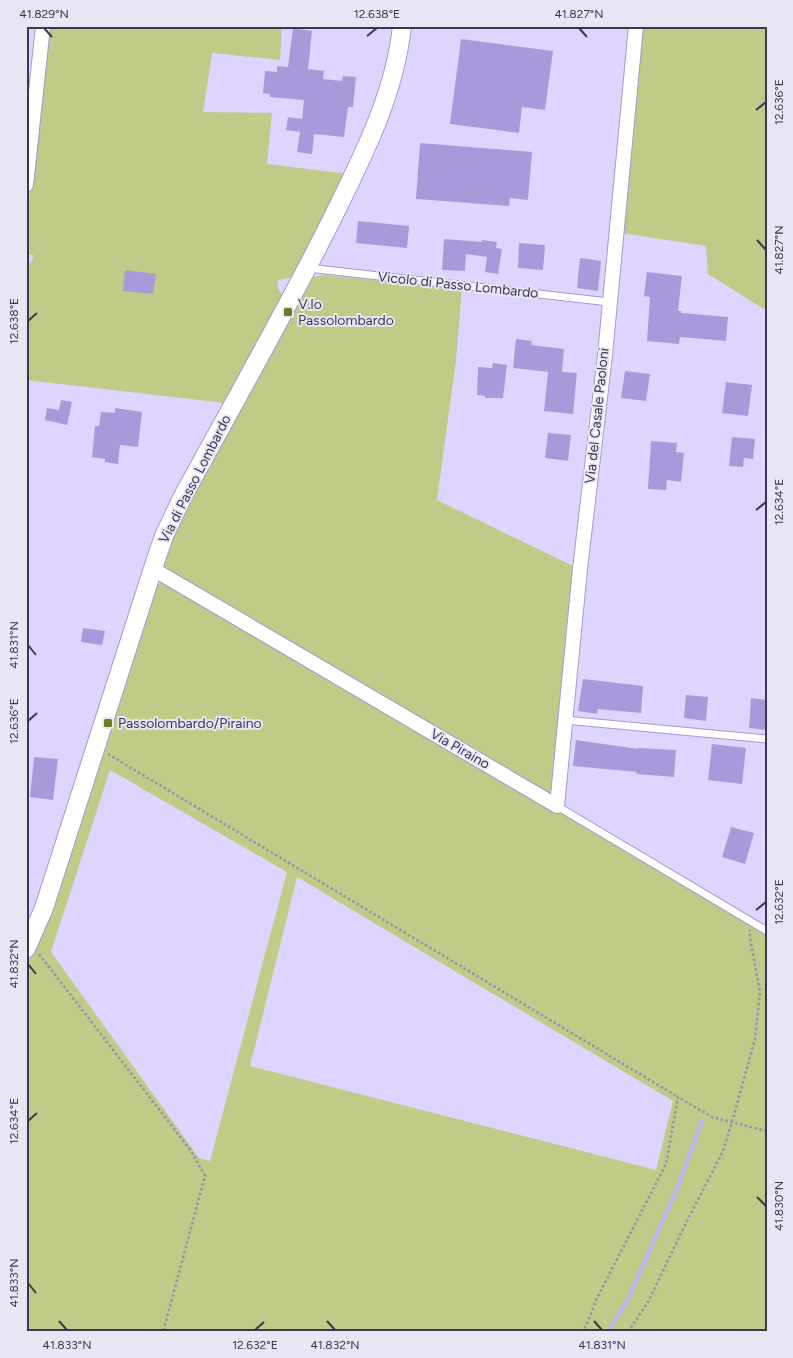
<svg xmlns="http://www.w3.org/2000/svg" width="793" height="1358" viewBox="0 0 793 1358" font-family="Figtree,sans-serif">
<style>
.green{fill:#bfcb87;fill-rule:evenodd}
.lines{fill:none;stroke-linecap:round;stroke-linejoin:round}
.stream{stroke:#c3b0f7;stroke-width:4}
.building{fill:#aa99da}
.service-casing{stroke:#a796d7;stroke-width:9}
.minor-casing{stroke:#a796d7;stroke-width:16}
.tertiary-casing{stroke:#a796d7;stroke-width:20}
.path{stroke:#9990b3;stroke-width:2.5;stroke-dasharray:2.5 2.5;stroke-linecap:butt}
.service{stroke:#fff;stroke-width:7}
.minor{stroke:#fff;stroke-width:14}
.tertiary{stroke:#fff;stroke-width:18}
.ticks{fill:none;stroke:#3d3551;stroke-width:2}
.poi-dot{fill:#6e7924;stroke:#e9e6f4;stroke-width:2}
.labels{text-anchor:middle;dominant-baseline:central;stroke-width:4;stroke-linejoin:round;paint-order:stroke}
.street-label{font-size:14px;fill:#3d3551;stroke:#e9e6f4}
.poi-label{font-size:14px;fill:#3d3551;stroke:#e9e6f4;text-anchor:start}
.neatline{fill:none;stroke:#3d3551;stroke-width:2}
.ticks-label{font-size:12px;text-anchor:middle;fill:#3d3551}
</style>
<rect width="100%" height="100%" fill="#ded4fd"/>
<g class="green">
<polygon points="47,26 282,26 280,60 212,53 203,112 272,113 267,164 349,174 294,276 290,278 278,280 278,289 283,296 225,403 26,380 26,261 32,262 33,255 26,253 26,226"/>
<polygon points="636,26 767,26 767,311 708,274 706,246 615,232"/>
<polygon points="323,275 462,288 456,360 437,500 575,567 553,793 551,795 159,568 180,512 310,278"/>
<path d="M165,582L767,931V1332H26V961L32,951L152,588L158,584ZM110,770L287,872L210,1161L199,1158L51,952ZM297,877L673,1101L656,1170L250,1066Z"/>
</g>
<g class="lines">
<polyline class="stream" points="608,1332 628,1299 676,1191 702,1121"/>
</g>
<g class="building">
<polygon points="293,28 312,31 308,69 324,71 323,79 342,81 343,76 356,77 353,107 348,107 344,137 314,134 312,154 297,152 300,132 286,130 288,117 302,119 304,100 270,97 270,94 263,93 265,71 277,72 277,66 288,67"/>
<polygon points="461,39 553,51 545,110 522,107 519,133 450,124"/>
<polygon points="420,143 532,152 528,200 510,198 509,206 416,199"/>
<polygon points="358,221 409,226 407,248 356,243"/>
<polygon points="444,239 482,242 482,240 497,242 496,248 502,249 498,274 485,272 487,257 466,254 465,271 442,270"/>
<polygon points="519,243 545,245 543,270 518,268"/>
<polygon points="580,258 601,261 598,291 577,288"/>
<polygon points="125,270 156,274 153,294 123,291"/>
<polygon points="647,272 682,276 678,311 681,311 681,313 728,317 726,341 680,337 679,344 647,341 650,297 644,296"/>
<polygon points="516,339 532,341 531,345 564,349 562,372 577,373 573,414 544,411 548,372 513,368"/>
<polygon points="493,363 507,365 503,398 485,398 485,396 477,395 478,367 492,368"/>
<polygon points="625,371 650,374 646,401 621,398"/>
<polygon points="726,382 752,385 748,416 722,413"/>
<polygon points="61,400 72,402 67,425 45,420 47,408 59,410"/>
<polygon points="115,408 142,412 138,447 120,445 118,464 105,462 105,459 92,457 95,426 99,426 101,412 115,413"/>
<polygon points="548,433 571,435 568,461 545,458"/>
<polygon points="732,437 755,439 753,459 744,458 743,467 729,466"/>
<polygon points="651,441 677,443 676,452 684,453 681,482 667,480 666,490 648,489"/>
<polygon points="83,628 105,631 102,645 81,642"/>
<polygon points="583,679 643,686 641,713 598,709 597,714 578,711"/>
<polygon points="686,695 708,697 706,721 684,718"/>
<polygon points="751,698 767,700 767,730 749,728"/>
<polygon points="576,740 638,749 638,748 676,750 674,777 636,774 637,772 573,766"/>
<polygon points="712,744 746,748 742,784 708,780"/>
<polygon points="34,757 58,759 53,800 30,797"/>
<polygon points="731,827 754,833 745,864 722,857"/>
</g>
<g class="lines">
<defs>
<g id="service">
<polyline points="308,268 609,302"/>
<polyline points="565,720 767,739"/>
<polyline points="557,806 767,931"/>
</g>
<g id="minor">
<polyline points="26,185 43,26"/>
<polyline points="153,569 557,806 580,569 605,355 636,26"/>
</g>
<path id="tertiary" d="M26,949L44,908L156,559L164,536L182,498C232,406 284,315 331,221C361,160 395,95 402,26"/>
</defs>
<use href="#service" class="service-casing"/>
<use href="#minor" class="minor-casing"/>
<use href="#tertiary" class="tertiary-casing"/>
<g class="path">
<polyline points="108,754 678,1097"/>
<polyline points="39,954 191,1151 205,1176 163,1332"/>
<polyline points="581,1332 586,1326 597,1298 666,1164 678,1097 712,1117 767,1131"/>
<polyline points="628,1332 648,1302 685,1225 723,1151 732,1122 755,1039 760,992 750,938 750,930"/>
</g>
<use href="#service" class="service"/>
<use href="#minor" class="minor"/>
<use href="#tertiary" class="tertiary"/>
</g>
<path class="ticks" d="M44,28L52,37M579,28L587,37M367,36L377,28M756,110L766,102M757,240L766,250M28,321L37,313M756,510L766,502M28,645L36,655M28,721L37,713M756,910L766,902M28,964L36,974M28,1121L37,1113M757,1197L766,1206M28,1283L36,1293M59,1321L67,1330M327,1321L335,1330M594,1321L602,1330M255,1330L264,1322"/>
<g class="poi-dot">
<rect x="283" y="307" width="10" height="10" rx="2.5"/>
<rect x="103" y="718" width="10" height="10" rx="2.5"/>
</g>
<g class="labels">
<g class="street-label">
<text transform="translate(458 285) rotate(6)">Vicolo di Passo Lombardo</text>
<text transform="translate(597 416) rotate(-84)">Via del Casale Paoloni</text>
<text transform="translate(195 479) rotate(-63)">Via di Passo Lombardo</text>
<text transform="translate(460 749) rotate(30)">Via Piraino</text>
</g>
<g class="poi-label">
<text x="298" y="304">V.lo<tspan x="298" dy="16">Passolombardo</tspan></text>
<text x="118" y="723">Passolombardo/Piraino</text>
</g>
</g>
<rect width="793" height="1358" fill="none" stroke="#e9e6f4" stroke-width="55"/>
<rect x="28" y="28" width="738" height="1302" class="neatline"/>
<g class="ticks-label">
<text x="44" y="18">41.829°N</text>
<text x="377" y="18">12.638°E</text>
<text x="579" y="18">41.827°N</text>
<text transform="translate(779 102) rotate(-90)" y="4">12.636°E</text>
<text transform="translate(779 250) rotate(-90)" y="4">41.827°N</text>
<text transform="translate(14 321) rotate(-90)" y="4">12.638°E</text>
<text transform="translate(779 502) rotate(-90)" y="4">12.634°E</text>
<text transform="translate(14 645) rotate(-90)" y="4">41.831°N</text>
<text transform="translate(14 721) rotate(-90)" y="4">12.636°E</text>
<text transform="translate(779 902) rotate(-90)" y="4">12.632°E</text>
<text transform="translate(14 964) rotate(-90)" y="4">41.832°N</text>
<text transform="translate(14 1121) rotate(-90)" y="4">12.634°E</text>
<text transform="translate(779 1206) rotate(-90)" y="4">41.830°N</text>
<text transform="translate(14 1283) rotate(-90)" y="4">41.833°N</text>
<text x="67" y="1349">41.833°N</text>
<text x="255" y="1349">12.632°E</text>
<text x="335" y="1349">41.832°N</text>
<text x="602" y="1349">41.831°N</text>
</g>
</svg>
